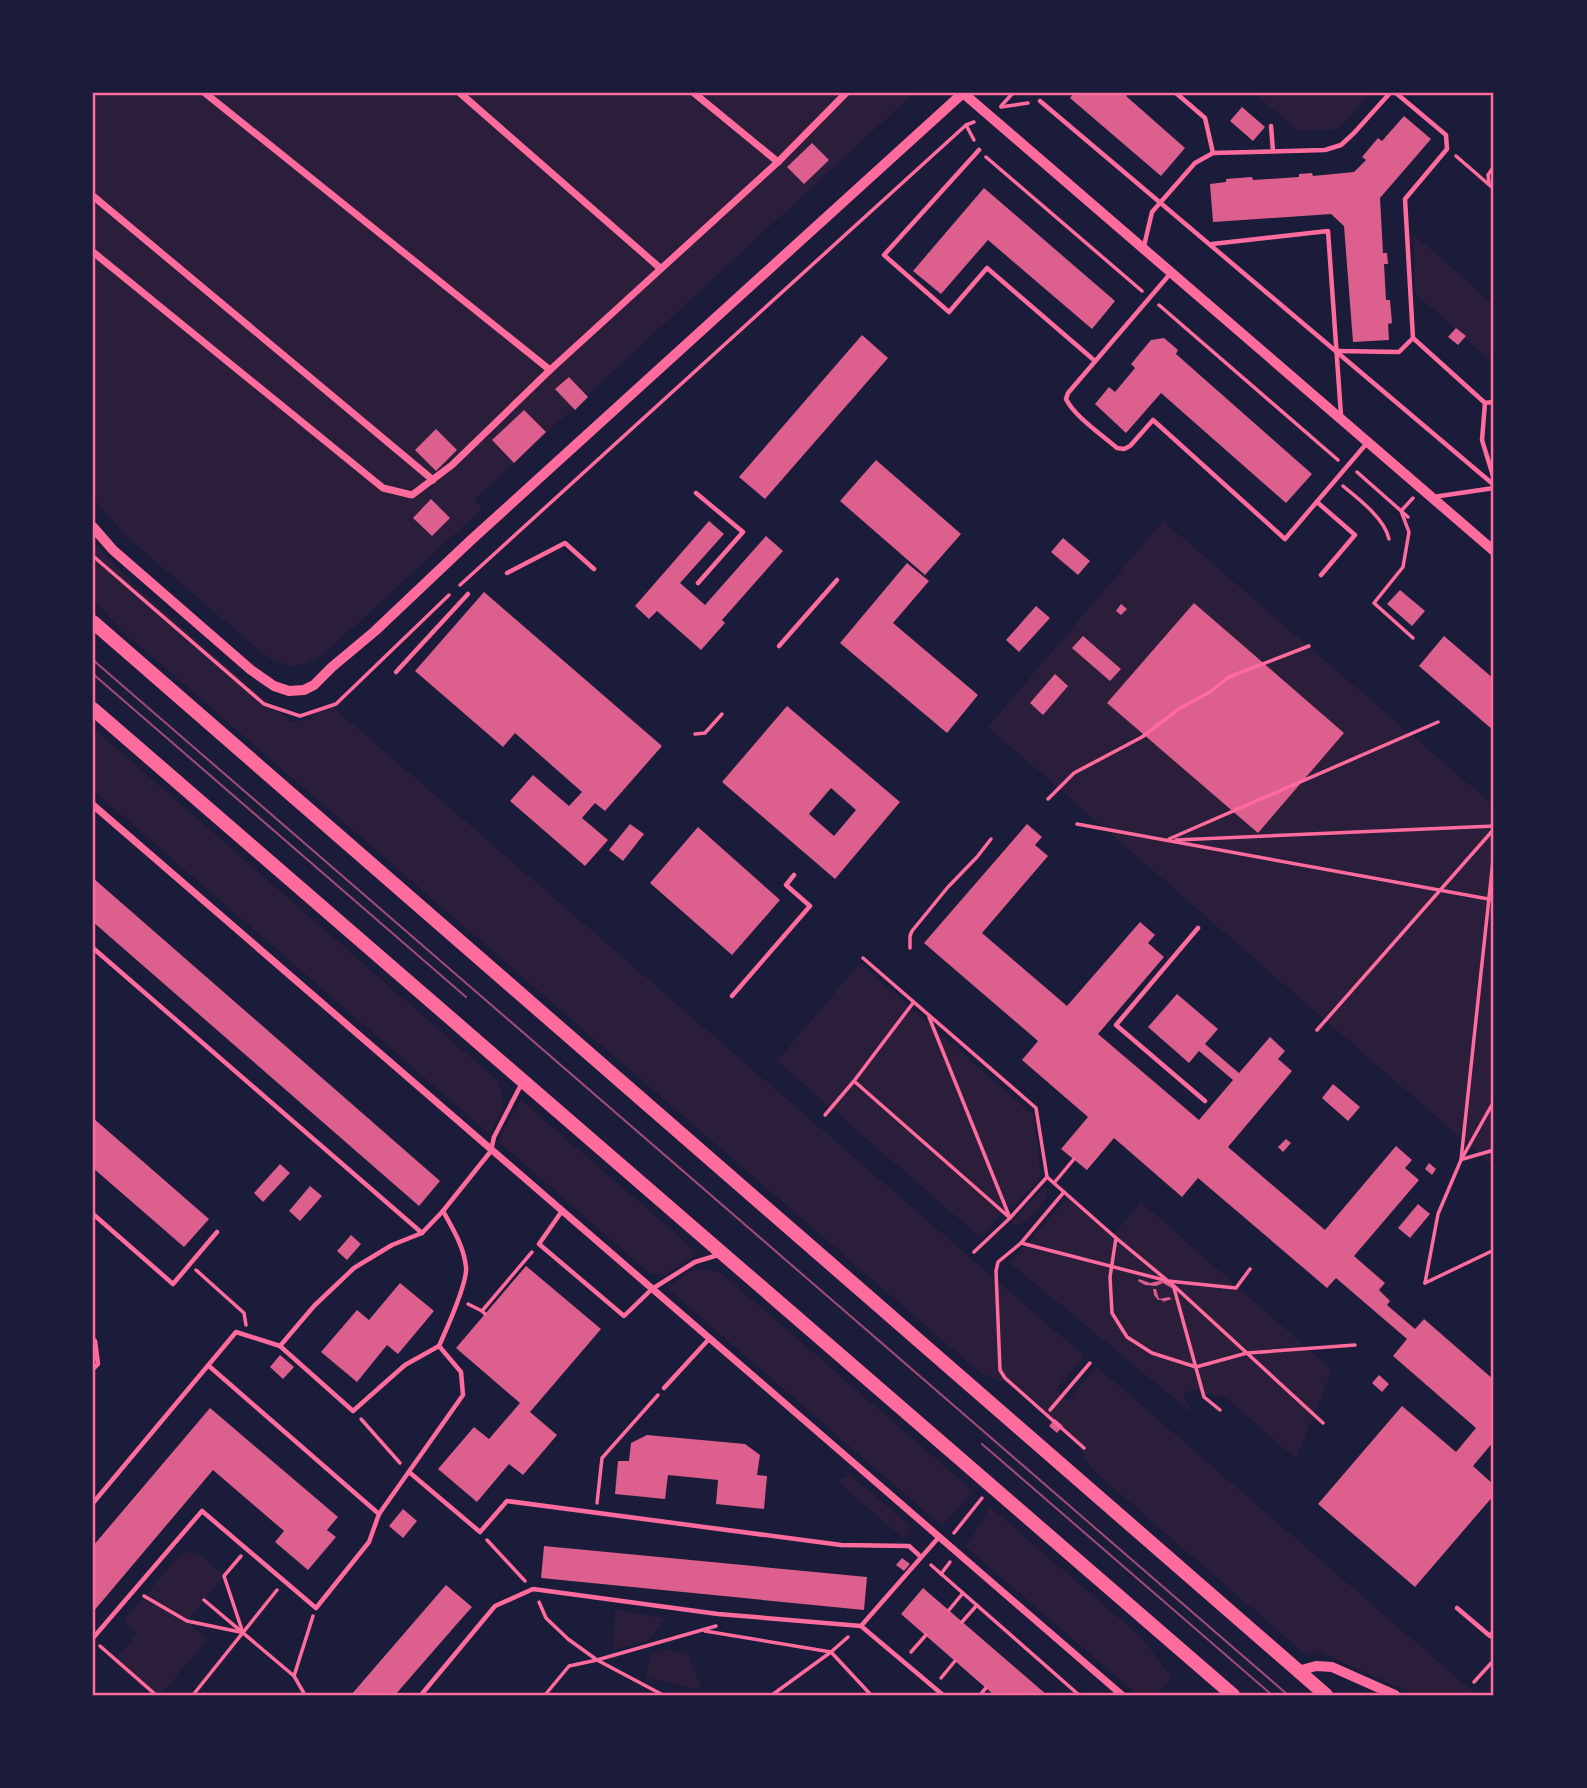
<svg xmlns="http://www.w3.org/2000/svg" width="1587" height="1788" viewBox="0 0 1587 1788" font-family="'Fira Sans Condensed',sans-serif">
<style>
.green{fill:#2a1e3b}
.building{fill:#dd5f8e;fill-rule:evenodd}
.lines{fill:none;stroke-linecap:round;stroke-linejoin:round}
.path{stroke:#ff6b9d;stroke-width:3.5}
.service{stroke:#ff6b9d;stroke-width:4.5}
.minor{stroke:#ff6b9d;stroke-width:7}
.tertiary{stroke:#ff6b9d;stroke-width:10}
.primary{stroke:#ff6b9d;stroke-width:14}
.tram{stroke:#a44b75;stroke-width:2}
.neatline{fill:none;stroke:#ff6b9d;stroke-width:2.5}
</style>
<rect width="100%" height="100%" fill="#1b1b3a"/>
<g class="green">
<path d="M93,93H914L474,500L483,508L324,654C296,670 292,669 264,655L125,535L93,497Z"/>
<polygon points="1253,93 1371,93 1339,129 1299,131"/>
<polygon points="1413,234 1494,305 1494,364 1415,293"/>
<polygon points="1163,521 1494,806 1494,1167 988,727"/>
<polygon points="93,541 138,589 290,721 309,720 327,702 1084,1356 1056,1390 1068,1400 1097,1367 1477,1695 1415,1695 1317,1651 1305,1654 1095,1472 1083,1456 1084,1448 1003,1378 999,1382 977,1370 133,640 131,641 93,599"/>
<polygon points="93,728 499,1082 504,1105 490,1134 93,790"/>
<polygon points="860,963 1034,1116 1041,1178 1013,1207 1011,1203 981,1238 777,1061"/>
<polygon points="521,1100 698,1253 665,1275 649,1273 498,1141"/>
<path d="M1043,1188L1048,1189C1041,1208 1035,1216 1017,1226L1012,1222Z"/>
<polygon points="1068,1197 1113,1236 1141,1202 1332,1370 1296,1459 1226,1398 1192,1390 1184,1393 1186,1402 1197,1417 1010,1263"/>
<polygon points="694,1270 711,1270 720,1272 973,1491 942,1526 667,1288 689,1272"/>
<polygon points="850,1475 909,1525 910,1529 907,1536 902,1537 837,1481"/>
<polygon points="990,1507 1143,1639 1165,1669 1173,1676 1156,1695 1138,1695 966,1547"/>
<polygon points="182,1553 198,1553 224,1576 187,1621 207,1640 160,1695 152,1695 113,1662 137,1634 126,1623 126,1618"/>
<polygon points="615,1610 665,1618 648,1641 613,1650"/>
<polygon points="665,1650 687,1653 702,1690 646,1678 650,1654"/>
</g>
<g class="building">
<polygon points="1074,93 1129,93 1126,96 1185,148 1161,176 1070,98"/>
<polygon points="1242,107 1265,127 1253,141 1230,121"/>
<polygon points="1404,116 1431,139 1380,198 1383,253 1387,253 1388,264 1384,264 1386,300 1390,300 1392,323 1388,324 1389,340 1353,342 1344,226 1331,214 1213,222 1210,184 1226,182 1226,179 1252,177 1253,180 1299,177 1299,174 1312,173 1313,176 1354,172 1366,160 1362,157 1378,138 1382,141"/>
<polygon points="812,143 829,160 804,184 787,167"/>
<polygon points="984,188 1115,301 1092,329 988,240 941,294 913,271"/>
<polygon points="1456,328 1466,336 1458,345 1448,337"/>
<polygon points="862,335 888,358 765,499 739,477"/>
<polygon points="1164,338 1178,350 1176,354 1312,474 1286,503 1161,393 1126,433 1095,404 1109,387 1115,392 1135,368 1131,364 1151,340"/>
<polygon points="569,377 588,397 575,410 555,389"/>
<polygon points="524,410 546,432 514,463 492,440"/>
<polygon points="436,429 457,450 436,471 415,450"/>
<polygon points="876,460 961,534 925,575 840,501"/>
<polygon points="431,499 450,518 432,536 413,518"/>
<polygon points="709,521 724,534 680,583 705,605 766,536 783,551 722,620 725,623 701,650 657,611 649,619 635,606"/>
<polygon points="1063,538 1090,561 1078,575 1051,552"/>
<polygon points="907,563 929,581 893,623 978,695 947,733 840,643"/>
<polygon points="1400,590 1425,611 1412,626 1387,604"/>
<polygon points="484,592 662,746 605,811 595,803 582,818 608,840 585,866 510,801 533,775 569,806 582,792 515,733 503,747 415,671"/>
<polygon points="1194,603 1344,733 1258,833 1107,703"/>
<polygon points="1121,604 1127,609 1121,615 1116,611"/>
<polygon points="1036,606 1050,618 1019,652 1006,640"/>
<polygon points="1083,636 1121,669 1110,681 1072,648"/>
<polygon points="1444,636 1494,679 1494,731 1419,666"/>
<polygon points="1055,674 1068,686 1043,715 1030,703"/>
<path d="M787,706L900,802L835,879L722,782ZM831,788L856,810L834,836L809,814Z"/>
<polygon points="630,824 644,834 623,861 609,850"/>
<polygon points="1027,824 1042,837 1035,845 1048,856 982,933 1067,1006 1140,922 1155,935 1148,943 1164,957 1098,1034 1199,1120 1233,1080 1199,1051 1189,1063 1148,1027 1177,994 1218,1029 1205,1044 1239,1073 1270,1037 1285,1051 1278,1059 1292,1071 1228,1147 1325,1230 1396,1146 1412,1160 1405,1168 1419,1180 1354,1256 1385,1283 1379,1290 1390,1301 1387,1305 1415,1329 1424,1319 1494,1380 1494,1441 1473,1466 1494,1485 1494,1495 1415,1587 1318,1504 1402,1406 1456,1452 1476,1428 1393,1356 1407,1339 1336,1278 1327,1288 1198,1178 1182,1197 1114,1138 1087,1170 1061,1149 1088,1117 1022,1060 1038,1041 924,943"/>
<polygon points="698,827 780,900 732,955 650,883"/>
<polygon points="93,878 440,1181 419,1206 93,922"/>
<polygon points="1333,1084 1360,1107 1348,1121 1322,1098"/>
<polygon points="93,1118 209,1219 184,1247 93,1168"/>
<polygon points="1286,1139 1291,1143 1283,1152 1278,1147"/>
<polygon points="1429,1163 1436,1169 1432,1175 1425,1169"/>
<polygon points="280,1164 290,1173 263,1202 254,1193"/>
<polygon points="310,1186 322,1196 300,1221 289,1211"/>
<polygon points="1418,1204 1430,1214 1410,1238 1398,1228"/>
<polygon points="351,1235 361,1244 347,1260 337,1251"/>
<polygon points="526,1266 601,1329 530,1412 557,1435 523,1475 509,1464 477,1502 438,1469 474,1427 489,1439 520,1403 456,1348"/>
<polygon points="1139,1279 1150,1283 1159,1281 1167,1282 1174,1288 1173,1289 1163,1283 1156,1286 1145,1285 1138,1281"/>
<polygon points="400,1283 434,1311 398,1354 387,1345 357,1382 321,1352 357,1310 369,1320"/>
<polygon points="1153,1289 1156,1289 1159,1299 1169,1297 1172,1299 1162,1302 1163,1300 1158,1300 1154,1295"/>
<polygon points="280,1355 294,1367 283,1379 270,1367"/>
<polygon points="1379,1375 1389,1384 1382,1392 1372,1383"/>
<polygon points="210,1408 338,1517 327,1530 336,1537 308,1570 275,1542 284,1531 213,1470 93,1612 93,1546"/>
<polygon points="1055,1419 1063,1426 1057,1433 1049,1426"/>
<polygon points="647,1435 745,1444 760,1455 757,1475 767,1476 764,1509 716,1504 718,1480 668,1475 665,1499 615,1494 618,1461 629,1461 631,1443"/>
<polygon points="403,1509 417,1521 403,1538 389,1526"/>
<polygon points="544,1546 867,1577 864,1610 541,1578"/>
<polygon points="902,1558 910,1564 904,1571 896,1565"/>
<polygon points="446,1585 472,1607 456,1625 395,1695 351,1695"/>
<polygon points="923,1588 1047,1695 994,1695 901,1614"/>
</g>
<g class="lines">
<g class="path">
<polyline points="1001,106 1013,93"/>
<polyline points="1001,107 1028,103"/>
<polyline points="966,125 974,140"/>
<polyline points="1456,156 1494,189"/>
<polyline points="986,157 1142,291"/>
<polyline points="1489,183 1488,175 1494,166"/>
<polyline points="1159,305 1338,460"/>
<polyline points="1357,472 1408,517"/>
<path d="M1343,486C1359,499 1385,519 1389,539"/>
<polyline points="93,556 264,704 300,716 336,704 449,595"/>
<polyline points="460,585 966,125 974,122"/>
<polyline points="1413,638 1374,603 1403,567 1409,532 1401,511 1413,498"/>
<polyline points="695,734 705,733 722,714"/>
<polyline points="1048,799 1074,773 1142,737 1180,708 1210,692 1229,677 1309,646"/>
<polyline points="1077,824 1494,900"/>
<polyline points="1169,839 1438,722"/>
<polyline points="1176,840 1494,826"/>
<polyline points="910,948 910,936 912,931 948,887 977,857 991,839"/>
<polyline points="863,958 1036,1108 1047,1177 1116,1238 1174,1286 1323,1423"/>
<polyline points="913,1003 854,1081 1010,1218 929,1017"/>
<polyline points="1317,1030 1494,829"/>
<polyline points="825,1115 854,1081"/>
<polyline points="1463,1159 1494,1150"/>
<polyline points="1461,1160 1494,851"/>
<polyline points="1054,1183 1074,1159"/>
<polyline points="1064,1192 1021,1243 998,1262 996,1271 1000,1370 1005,1378 1084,1448"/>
<polyline points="1116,1238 1110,1277 1112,1313 1127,1337 1152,1353 1196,1367 1247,1353 1355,1345"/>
<polyline points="1021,1243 1168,1281 1236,1288 1250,1269"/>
<polyline points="974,1252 1010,1218 1047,1177"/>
<polyline points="196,1270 244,1313 246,1325"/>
<polyline points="1425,1283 1438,1214 1461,1160 1494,1101"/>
<polyline points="1425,1283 1494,1250"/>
<polyline points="1174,1288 1204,1397 1220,1410"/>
<polyline points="468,1304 482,1311"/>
<polyline points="485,1314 482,1311 532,1252"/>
<polyline points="1050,1410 1090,1363"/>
<polyline points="361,1419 400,1463"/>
<polyline points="597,1503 602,1458 658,1395"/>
<polyline points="954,1533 982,1498"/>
<polyline points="487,1540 525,1581"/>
<polyline points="241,1556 224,1576 242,1630"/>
<polyline points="931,1565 1079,1695"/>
<polyline points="941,1574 950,1562"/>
<polyline points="144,1596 187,1621 240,1632"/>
<polyline points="204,1600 294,1676 305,1695"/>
<polyline points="539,1602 546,1618 568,1639 597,1660 663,1695"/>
<polyline points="949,1610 963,1593"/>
<polyline points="962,1622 977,1605"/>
<polyline points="705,1631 831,1652 871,1695"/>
<polyline points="100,1646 156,1695"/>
<polyline points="911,1652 926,1635"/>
<polyline points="294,1676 313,1616"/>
<polyline points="941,1678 955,1661"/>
<polyline points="1474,1682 1494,1660"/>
<polyline points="193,1695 277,1590"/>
<polyline points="545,1695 569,1666 597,1660 716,1626"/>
<polyline points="772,1695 831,1652 848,1637"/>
<polyline points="980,1695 986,1688"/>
</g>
<g class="service">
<polyline points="1176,93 1205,118 1213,153"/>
<polyline points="1396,93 1446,135 1447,149 1405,199 1413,338 1485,403"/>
<polyline points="1040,101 1494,485"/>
<polyline points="1271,126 1273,151"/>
<polyline points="979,150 884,255 949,312 987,268 1095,361"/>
<polyline points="1212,244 1328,231 1341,415"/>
<polyline points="1144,246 1152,212 1195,163 1213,153 1325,150 1341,145 1354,133 1390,93"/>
<path d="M1170,274L1068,393L1066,399C1075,417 1102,435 1117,448L1124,449L1130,446L1153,420L1285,539L1367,443"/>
<polyline points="1337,351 1399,352 1413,338"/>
<polyline points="1494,402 1485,403 1482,440 1494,479"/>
<polyline points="696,493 743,532 698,583"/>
<polyline points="1433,497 1494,488"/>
<polyline points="1317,502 1355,535 1321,575"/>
<polyline points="507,573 565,543 594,569"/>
<polyline points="779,646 837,580"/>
<polyline points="396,672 468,594"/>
<polyline points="1198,928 1116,1025 1205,1101"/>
<polyline points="93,948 422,1233"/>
<polyline points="732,996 810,906 786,885 794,875"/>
<polyline points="562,1211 539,1244 624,1316 652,1289 695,1262 718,1255"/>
<polyline points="93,1214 173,1284 217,1232"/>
<polyline points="93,1339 95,1341 98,1364 93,1369"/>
<polyline points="280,1346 353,1411 405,1365 439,1346"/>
<polyline points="209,1366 379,1514"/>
<polyline points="664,1388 709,1339"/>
<polyline points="409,1472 480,1532 507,1501 841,1545 909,1546 921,1557"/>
<polyline points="93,1503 236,1332 280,1346 314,1306 354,1268 392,1245 422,1233 443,1211 491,1151 494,1137 522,1083"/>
<polyline points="1457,1608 1490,1636 1494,1631"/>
<polyline points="861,1626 939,1537"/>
<path d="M93,1638L202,1511L316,1608L369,1542L379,1514L463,1395L461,1372L439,1346C446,1330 468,1283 466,1267C464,1247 453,1229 443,1211"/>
<polyline points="421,1695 495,1606 533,1589 718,1614 861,1626 943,1695"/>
</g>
<g class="minor">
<polyline points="205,93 550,370"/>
<polyline points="460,93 660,268"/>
<polyline points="694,93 778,162"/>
<polyline points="93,196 433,480"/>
<polyline points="93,252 383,488 412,495 452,465 550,370 778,162 846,93"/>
<polyline points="93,805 1122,1695"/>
</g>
<g class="tertiary">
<polyline points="963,93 1494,551"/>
<polyline points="93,527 113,550 251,670 274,686 289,691 304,690 314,685 332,667 375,631 470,541 963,93"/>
<polyline points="1298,1671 1316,1666 1332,1667 1395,1695"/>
</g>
<g class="primary">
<polyline points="93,622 1326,1695"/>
<polyline points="93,709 1233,1695"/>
</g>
<g class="tram">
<polyline points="93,660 1288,1695"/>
<polyline points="93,674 466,997"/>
<polyline points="982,1444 1272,1695"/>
</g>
</g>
<rect width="1587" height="1788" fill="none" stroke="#1b1b3a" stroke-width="189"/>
<rect x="94" y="94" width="1398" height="1600" class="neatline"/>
</svg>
